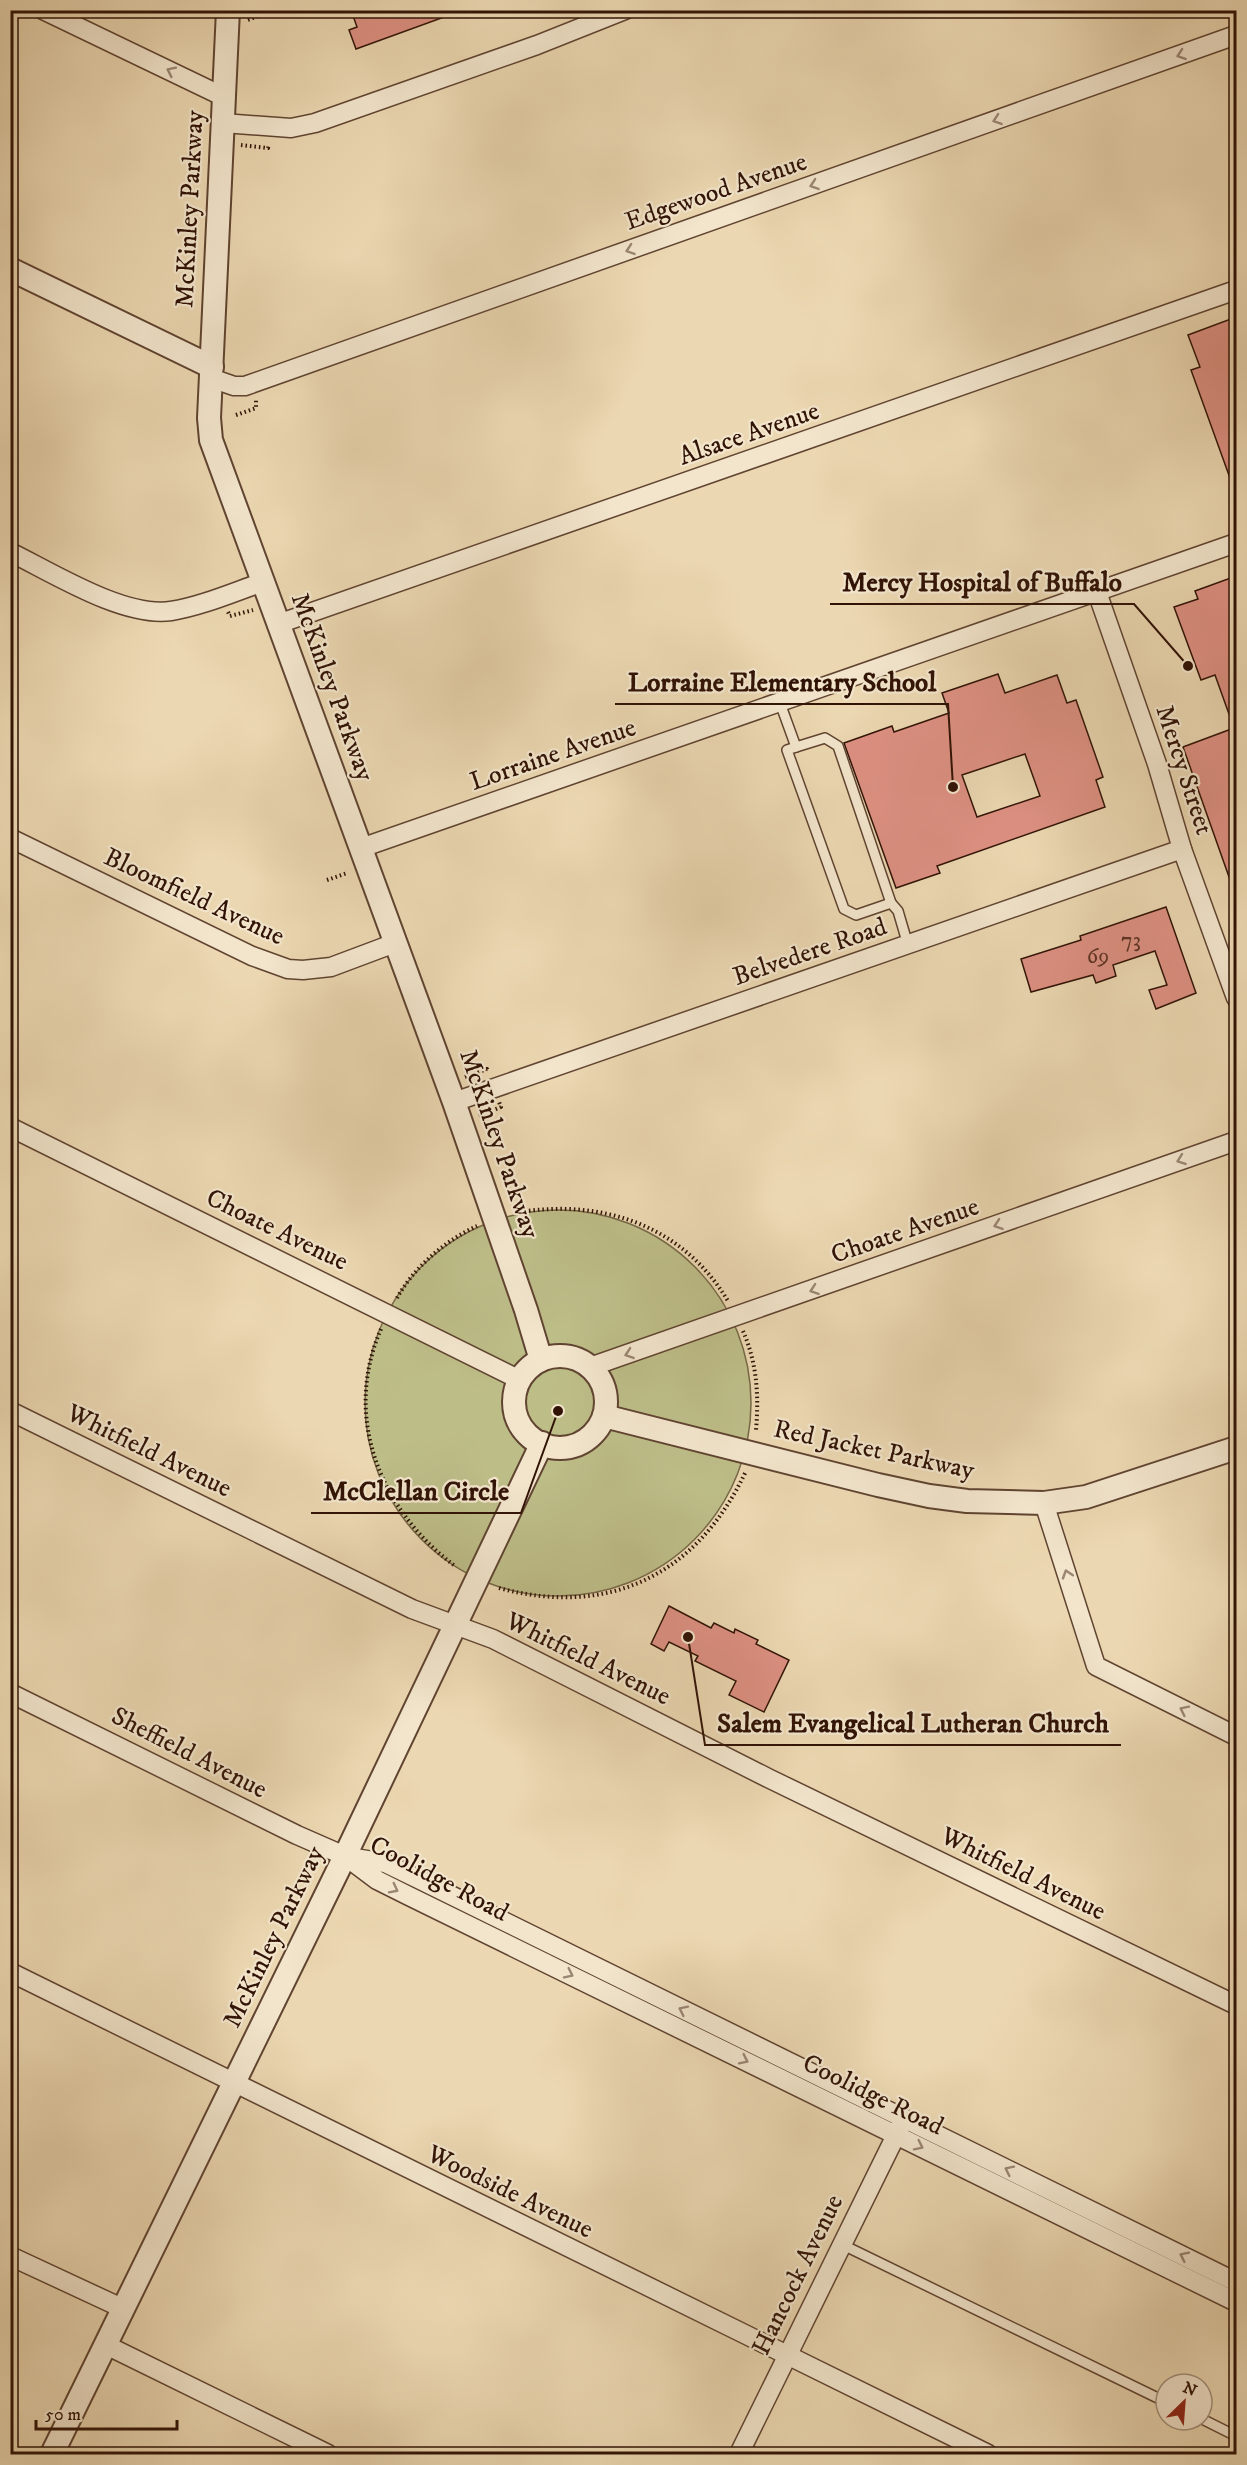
<svg xmlns="http://www.w3.org/2000/svg" width="1247" height="2465" viewBox="0 0 1247 2465" font-family="'IM FELL DW Pica',serif">
<style>
.green{fill:#bdbd88;stroke:#776847;stroke-width:1.5}
.building{fill:#dd9082;stroke:#311306;stroke-width:1.5;fill-rule:evenodd}
.lines{fill:none;stroke-linecap:round;stroke-linejoin:round}
.service-casing{stroke:#604431;stroke-width:12}
.minor-casing{stroke:#604431;stroke-width:21}
.tertiary-casing{stroke:#604431;stroke-width:26}
.path{stroke:#311306;stroke-width:4;stroke-dasharray:1.5 3;stroke-linecap:butt}
.service{stroke:#f2e5cc;stroke-width:9}
.minor{stroke:#f2e5cc;stroke-width:18}
.tertiary{stroke:#f2e5cc;stroke-width:22}
.oneway{stroke:#9b8673}
.labels{text-anchor:middle;dominant-baseline:central;stroke-width:4.5;stroke-linejoin:round;paint-order:stroke}
.number-label{font-size:22px;fill:#5c3225}
.street-label{font-size:26px;fill:#311306;stroke:#f2e5cc}
.leader{fill:none;stroke:#311306;stroke-width:2}
.callout-dot{fill:#311306;stroke:#f2e5cc;stroke-width:2}
.callout-label{font-size:27px;text-anchor:middle;font-weight:bold;fill:#311306;stroke:#f2e5cc;stroke-width:4.5;stroke-linejoin:round;paint-order:stroke}
</style>
<rect width="100%" height="100%" fill="#ebd7b1"/>
<filter id="stains"><feTurbulence type="fractalNoise" baseFrequency=".00333" numOctaves="4"/><feColorMatrix values="0 0 0 0 .2 0 0 0 0 .09 0 0 0 0 .02 0 0 0 .5 -.17"/></filter>
<radialGradient id="worn" r=".72"><stop offset=".6" stop-color="#630" stop-opacity="0"/><stop offset="1" stop-color="#630" stop-opacity=".3"/></radialGradient>
<circle class="green" cx="558" cy="1403" r="193"/>
<g class="building">
<polygon points="351,10 458,10 458,12 356,49 349,30 357,27"/>
<polygon points="1236,317 1236,491 1235,492 1191,370 1200,367 1188,335"/>
<polygon points="1236,576 1236,891 1234,891 1183,747 1234,728 1215,675 1201,680 1174,607 1198,599 1195,591"/>
<path d="M998,674L1005,693L1057,675L1067,703L1076,700L1103,777L1096,780L1105,807L937,866L940,873L896,888L844,743L892,726L894,732L949,713L942,693ZM1025,754L1040,796L977,817L962,775Z"/>
<polygon points="1166,907 1196,993 1156,1009 1149,990 1167,985 1155,951 1113,965 1116,976 1096,983 1093,975 1031,992 1021,959 1081,940 1080,936"/>
<polygon points="669,1606 711,1628 714,1623 734,1633 735,1629 758,1640 756,1644 789,1660 764,1712 729,1695 736,1681 695,1661 698,1656 669,1642 664,1651 651,1644"/>
</g>
<g class="lines">
<defs>
<g id="service">
<polyline points="780,703 796,747 787,750 844,909 856,915 891,903 898,911 908,945"/>
<polyline points="796,747 825,738 838,746 891,903"/>
<polyline points="841,2244 1166,2402"/>
<polyline points="1202,2419 1236,2436"/>
</g>
<g id="minor">
<polyline points="43,10 224,97"/>
<polyline points="223,123 291,128 315,123 537,45 625,10"/>
<polyline points="211,378 234,386 245,386 1236,35"/>
<path d="M10,552C53,573 124,618 171,611C202,606 234,592 263,582"/>
<polyline points="1097,592 1157,764 1182,849 1236,998"/>
<polyline points="278,624 1236,290"/>
<polyline points="10,838 252,956 288,969 303,970 331,967 395,943"/>
<polyline points="361,848 1236,543"/>
<polyline points="454,1102 1182,849"/>
<polyline points="10,1127 520,1380"/>
<polyline points="590,1367 1236,1141"/>
<polyline points="10,1411 412,1609 493,1639 770,1779 1236,2005"/>
<polyline points="1044,1503 1096,1666 1236,1736"/>
<polyline points="10,1693 297,1835 345,1856 377,1880 409,1896 1236,2302"/>
<polyline points="349,1857 385,1863 418,1879 1236,2282"/>
<polyline points="10,1972 988,2454"/>
<polyline points="10,2256 124,2309"/>
<polyline points="106,2345 328,2454"/>
<polyline points="739,2454 901,2125"/>
</g>
<g id="tertiary">
<polyline points="228,10 209,418 211,440 454,1102 526,1310 541,1360"/>
<polyline points="10,269 212,367"/>
<circle cx="560" cy="1402" r="46"/>
<polyline points="604,1416 878,1485 929,1496 967,1501 1044,1503 1086,1497 1236,1448"/>
<polyline points="52,2454 345,1856 542,1443"/>
</g>
</defs>
<use href="#service" class="service-casing"/>
<use href="#minor" class="minor-casing"/>
<use href="#tertiary" class="tertiary-casing"/>
<g class="path">
<polyline points="248,20 274,10"/>
<polyline points="241,145 268,148 269,144"/>
<polyline points="236,415 256,408 256,399"/>
<polyline points="228,612 230,616 253,610"/>
<polyline points="327,880 347,873"/>
<polyline points="465,1077 487,1069 488,1071"/>
<polyline points="479,1116 501,1107 499,1102"/>
<path d="M520,1212C604,1199 683,1226 728,1301"/>
<path d="M397,1298C414,1267 446,1240 477,1226"/>
<path d="M381,1329C342,1418 381,1511 455,1566"/>
<path d="M743,1331C757,1363 759,1396 756,1430"/>
<path d="M499,1588C610,1618 698,1574 746,1471"/>
</g>
<use href="#service" class="service"/>
<use href="#minor" class="minor"/>
<use href="#tertiary" class="tertiary"/>
</g>
<defs><path id="oneway-chevron" d="M-2-3.5L2.5 0L-2 3.5" fill="none" stroke-width="1.6" stroke-linecap="round" stroke-linejoin="round" transform="scale(1.5)"/></defs>
<g class="oneway">
<use href="#oneway-chevron" transform="translate(1181 55) rotate(161)"/>
<use href="#oneway-chevron" transform="translate(171 71) rotate(-154)"/>
<use href="#oneway-chevron" transform="translate(997 120) rotate(161)"/>
<use href="#oneway-chevron" transform="translate(814 185) rotate(161)"/>
<use href="#oneway-chevron" transform="translate(630 250) rotate(161)"/>
<use href="#oneway-chevron" transform="translate(1181 1160) rotate(160)"/>
<use href="#oneway-chevron" transform="translate(998 1225) rotate(161)"/>
<use href="#oneway-chevron" transform="translate(814 1290) rotate(161)"/>
<use href="#oneway-chevron" transform="translate(629 1354) rotate(161)"/>
<use href="#oneway-chevron" transform="translate(1067 1574) rotate(-108)"/>
<use href="#oneway-chevron" transform="translate(1184 1710) rotate(-154)"/>
<use href="#oneway-chevron" transform="translate(394 1889) rotate(27)"/>
<use href="#oneway-chevron" transform="translate(569 1974) rotate(26)"/>
<use href="#oneway-chevron" transform="translate(683 2010) rotate(-154)"/>
<use href="#oneway-chevron" transform="translate(744 2060) rotate(26)"/>
<use href="#oneway-chevron" transform="translate(919 2146) rotate(26)"/>
<use href="#oneway-chevron" transform="translate(1009 2170) rotate(-154)"/>
<use href="#oneway-chevron" transform="translate(1184 2256) rotate(-154)"/>
</g>
<g class="labels">
<g class="number-label">
<text x="1131" y="940">73</text>
<text x="1098" y="956">69</text>
</g>
<g class="street-label">
<text transform="translate(716 192) rotate(-19)">Edgewood Avenue</text>
<text transform="translate(190 209) rotate(-87)">McKinley Parkway</text>
<text transform="translate(749 434) rotate(-19)">Alsace Avenue</text>
<text transform="translate(332 687) rotate(70)">McKinley Parkway</text>
<text transform="translate(553 755) rotate(-19)">Lorraine Avenue</text>
<text transform="translate(1184 770) rotate(72)">Mercy Street</text>
<text transform="translate(194 897) rotate(25)">Bloomfield Avenue</text>
<text transform="translate(810 952) rotate(-19)">Belvedere Road</text>
<text transform="translate(499 1144) rotate(71)">McKinley Parkway</text>
<text transform="translate(277 1230) rotate(26)">Choate Avenue</text>
<text transform="translate(905 1231) rotate(-19)">Choate Avenue</text>
<text transform="translate(874 1450) rotate(12)">Red Jacket Parkway</text>
<text transform="translate(149 1451) rotate(26)">Whitfield Avenue</text>
<text transform="translate(588 1659) rotate(26)">Whitfield Avenue</text>
<text transform="translate(189 1753) rotate(27)">Sheffield Avenue</text>
<text transform="translate(1023 1874) rotate(26)">Whitfield Avenue</text>
<text transform="translate(439 1879) rotate(28)">Coolidge Road</text>
<text transform="translate(274 1937) rotate(-64)">McKinley Parkway</text>
<text transform="translate(873 2095) rotate(26)">Coolidge Road</text>
<text transform="translate(510 2192) rotate(26)">Woodside Avenue</text>
<text transform="translate(798 2275) rotate(-64)">Hancock Avenue</text>
</g>
</g>
<path class="leader" d="M1188 666L1134 604H830M953 787L948 704H615M558 1411L521 1513H311M688 1637L705 1745H1121"/>
<g class="callout-dot">
<circle cx="1188" cy="666" r="6"/>
<circle cx="953" cy="787" r="6"/>
<circle cx="558" cy="1411" r="6"/>
<circle cx="688" cy="1637" r="6"/>
</g>
<g class="callout-label">
<text x="982" y="591">Mercy Hospital of Buffalo</text>
<text x="782" y="691">Lorraine Elementary School</text>
<text x="416" y="1500">McClellan Circle</text>
<text x="913" y="1732">Salem Evangelical Lutheran Church</text>
</g>
<rect width="1247" height="2465" fill="none" stroke="#ebd7b1" stroke-width="36"/>
<rect x="12" y="12" width="1223" height="2441" fill="none" stroke="#311306" stroke-width="3"/>
<rect x="18" y="18" width="1211" height="2429" fill="none" stroke="#311306" stroke-width="1.5"/>
<g transform="translate(1184 2402) rotate(25)"><circle r="28" fill="#f2e5cc" stroke="#a5917d" stroke-width="1.5"/>
<path d="M0-4.5L10 22L0 15L-10 22Z" fill="#8f2418"/>
<text y="-9" font-size="16" font-weight="bold" text-anchor="middle" fill="#311306">N</text>
</g>
<path d="M36 2420v9h141v-9" fill="none" stroke="#311306" stroke-width="3"/>
<text x="45" y="2420" font-size="18" fill="#311306" stroke="#f2e5cc" stroke-width="4.5" paint-order="stroke">50 m</text>
<rect width="100%" height="100%" filter="url(#stains)"/>
<rect width="100%" height="100%" fill="url(#worn)"/>
</svg>
